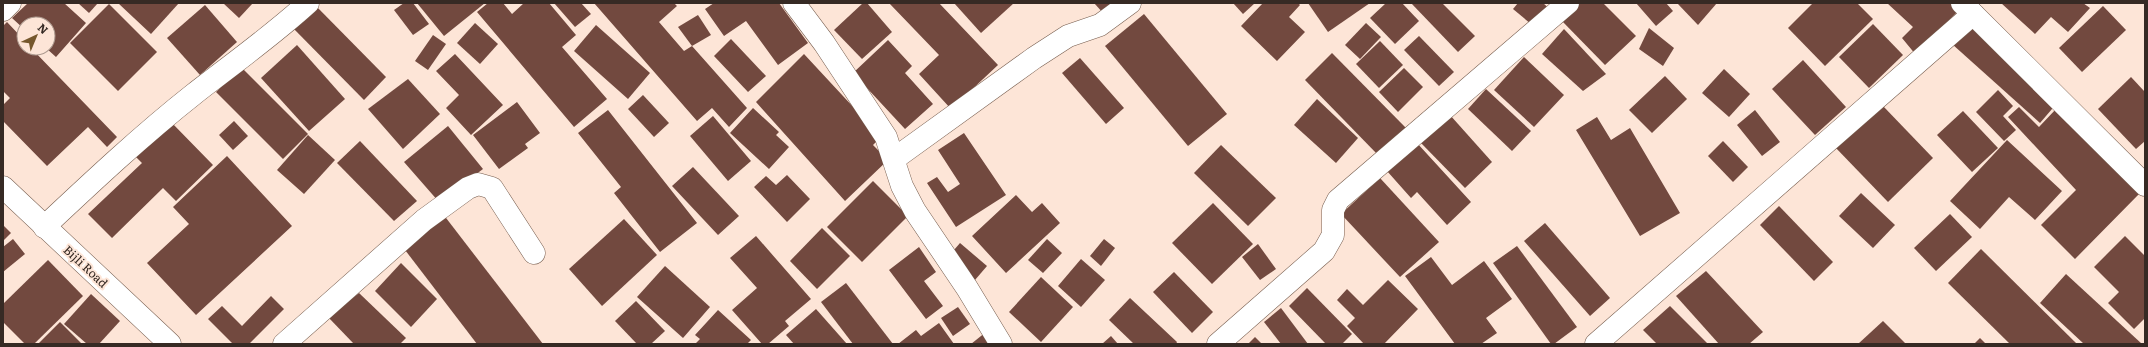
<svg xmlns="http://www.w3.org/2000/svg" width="2148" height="347" viewBox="0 0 2148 347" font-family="Literata,serif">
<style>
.building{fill:#72493f}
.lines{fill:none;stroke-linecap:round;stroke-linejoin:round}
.minor-casing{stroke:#765d4e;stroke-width:23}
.minor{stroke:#fff;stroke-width:22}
.labels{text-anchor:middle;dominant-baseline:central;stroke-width:4;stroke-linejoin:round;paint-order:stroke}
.street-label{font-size:12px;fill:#362a24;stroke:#fde5d7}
</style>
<rect width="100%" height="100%" fill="#fde5d7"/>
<g class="building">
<polygon points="28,3 64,3 86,23 56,57 46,48 48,48 48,24 24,24 24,29 12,18"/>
<polygon points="78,3 98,3 89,13"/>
<polygon points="118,3 179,3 151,34"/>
<polygon points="223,3 253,3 239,18"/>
<polygon points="404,3 413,3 429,24 413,35 394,10"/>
<polygon points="417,3 485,3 444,36"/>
<polygon points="488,3 503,3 512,14 524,3 549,3 576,35 562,47 607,99 574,127 477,12"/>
<polygon points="554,3 581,3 591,14 575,27"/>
<polygon points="594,3 674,3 677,6 659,22 684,51 692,46 747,108 729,127 712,108 697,121"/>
<polygon points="714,3 779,3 808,43 778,65 746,21 724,36 705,9"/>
<polygon points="863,3 867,3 892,32 862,59 834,30"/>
<polygon points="889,3 939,3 998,65 951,109 919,74 939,55"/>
<polygon points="954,3 1014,3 981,33"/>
<polygon points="1094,3 1117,3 1104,14"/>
<polygon points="1233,3 1255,3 1243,14"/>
<polygon points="1263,3 1298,3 1300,5 1289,17 1305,32 1277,61 1241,26"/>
<polygon points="1308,3 1370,3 1328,32"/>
<polygon points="1386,3 1402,3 1419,21 1395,44 1370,18"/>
<polygon points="1411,3 1442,3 1475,36 1458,52"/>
<polygon points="1518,3 1543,3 1553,12 1537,29 1513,9"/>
<polygon points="1579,3 1603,3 1636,36 1605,65 1562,21"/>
<polygon points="1636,3 1666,3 1673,11 1656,26"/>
<polygon points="1677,3 1717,3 1698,25"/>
<polygon points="1813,3 1857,3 1873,19 1825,66 1788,28"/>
<polygon points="1887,3 1953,3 1960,9 1916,55 1902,38 1913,27"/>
<polygon points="2001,3 2083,3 2090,8 2068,32 2051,17 2035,34"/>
<polygon points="109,4 157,52 118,91 70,43"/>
<polygon points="205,5 237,42 200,75 167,38"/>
<polygon points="315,5 386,77 364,100 292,27"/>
<polygon points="2103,6 2126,30 2082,72 2059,48"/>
<polygon points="1144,14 1227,114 1188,146 1105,46"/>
<polygon points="698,15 711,35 692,46 678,27"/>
<polygon points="1973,19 2058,102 2040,123 1952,44"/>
<polygon points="7,22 24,40 24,48 31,48 117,137 107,147 88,127 47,166 3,121 3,105 10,98 3,91 3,26"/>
<polygon points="475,23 498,44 480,64 457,43"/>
<polygon points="1366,23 1381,37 1360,59 1345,45"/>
<polygon points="1873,24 1903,55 1869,88 1839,57"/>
<polygon points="596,25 650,73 628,99 574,51"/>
<polygon points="1649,28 1674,48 1663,66 1639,49"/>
<polygon points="1564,29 1606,74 1583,91 1542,54"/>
<polygon points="433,35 446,44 428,70 415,61"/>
<polygon points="1419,36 1454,72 1439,86 1404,50"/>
<polygon points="731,39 766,76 748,92 714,56"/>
<polygon points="888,40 912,66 905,73 933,104 905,129 853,73"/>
<polygon points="1380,41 1403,65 1379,88 1356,64"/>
<polygon points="297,45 345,99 309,131 261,78"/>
<polygon points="1332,53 1406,128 1378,155 1305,80"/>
<polygon points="455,54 503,105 471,135 446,108 459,95 436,71"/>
<polygon points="804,54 881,137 873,145 888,160 845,201 756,102"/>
<polygon points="1524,57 1564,95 1534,127 1494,90"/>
<polygon points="1080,58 1124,108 1106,124 1062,73"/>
<polygon points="1803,60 1846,107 1815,135 1772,89"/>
<polygon points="241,67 308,134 283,159 216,92"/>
<polygon points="1404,68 1423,87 1398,112 1379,92"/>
<polygon points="1724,69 1750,94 1729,117 1702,93"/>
<polygon points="1665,76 1687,99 1652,133 1629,110"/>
<polygon points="2131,77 2145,92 2145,141 2136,149 2098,109"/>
<polygon points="408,79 440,114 403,149 368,109"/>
<polygon points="1486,89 1531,131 1512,151 1468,109"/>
<polygon points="1998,90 2013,106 2003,116 2016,130 2004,141 1976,112"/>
<polygon points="643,95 669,123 654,137 628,109"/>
<polygon points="1317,99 1358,138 1336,163 1294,125"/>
<polygon points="517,102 540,133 525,144 528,148 499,169 473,135"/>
<polygon points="1883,106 1933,158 1888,202 1834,146"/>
<polygon points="2019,107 2039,127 2056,109 2140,193 2075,259 2041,225 2076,190 2008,117"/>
<polygon points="753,108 779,132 776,135 789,147 769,169 730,133"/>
<polygon points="608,110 697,223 660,252 614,193 621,187 578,133"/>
<polygon points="1755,110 1780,142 1762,156 1737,125"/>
<polygon points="1963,111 1998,148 1972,172 1937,135"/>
<polygon points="1450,115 1492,162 1465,188 1421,143"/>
<polygon points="713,116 751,161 728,181 690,136"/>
<polygon points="1597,117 1611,140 1630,128 1680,213 1640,236 1576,130"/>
<polygon points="234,121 248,136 233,150 219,135"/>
<polygon points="171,122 213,165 176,201 163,188 112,238 88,214 142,163 136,157"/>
<polygon points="448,126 483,169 439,202 404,162"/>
<polygon points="964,133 1006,195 956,227 927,183 937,177 948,192 960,184 938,150"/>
<polygon points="308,135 335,160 304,194 277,170"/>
<polygon points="2007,140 2062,191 2035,220 2009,197 1980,229 1950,201"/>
<polygon points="360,141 417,201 394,221 337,163"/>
<polygon points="1723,141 1748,167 1733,182 1708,156"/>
<polygon points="1417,143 1471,202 1447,225 1417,192 1411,198 1387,171"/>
<polygon points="1221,145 1276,198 1248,226 1194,173"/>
<polygon points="227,156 292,226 196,315 147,263 189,224 173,207"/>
<polygon points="693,167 739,216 718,235 672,186"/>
<polygon points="787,175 810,199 787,222 754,187 766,176 776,185"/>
<polygon points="1380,178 1439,242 1400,277 1341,214"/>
<polygon points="873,181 908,216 862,262 827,227"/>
<polygon points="1861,193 1895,225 1873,248 1839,216"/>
<polygon points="1016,195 1032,212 1042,203 1060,223 1006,273 972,236"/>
<polygon points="1213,203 1253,244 1212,284 1172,243"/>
<polygon points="1779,206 1833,262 1814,281 1760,225"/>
<polygon points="443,214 543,344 477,344 402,246"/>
<polygon points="1950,214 1972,237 1936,271 1914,248"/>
<polygon points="624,219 657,255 602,306 569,269"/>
<polygon points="1545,223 1610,298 1590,316 1524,241"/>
<polygon points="3,225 11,233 3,241"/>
<polygon points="822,228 850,256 817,289 790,261"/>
<polygon points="756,236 811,299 785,321 789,326 768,344 762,344 732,310 757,288 730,258"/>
<polygon points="2125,236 2145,256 2145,318 2134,329 2108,303 2119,292 2094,267"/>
<polygon points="13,239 25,254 3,272 3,247"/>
<polygon points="1047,239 1062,253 1043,273 1028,260"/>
<polygon points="1104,239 1115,248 1101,266 1090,256"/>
<polygon points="960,243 987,266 975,280 948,257"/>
<polygon points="1258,244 1276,269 1260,280 1242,257"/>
<polygon points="1517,246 1577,327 1554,344 1551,344 1493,263"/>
<polygon points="919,247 936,272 924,281 943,306 926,319 889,270"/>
<polygon points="1981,249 2077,344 2010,344 1948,283"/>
<polygon points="1431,257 1452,285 1484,261 1512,299 1486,318 1497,333 1481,344 1455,344 1405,276"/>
<polygon points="1081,259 1105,280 1081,307 1058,286"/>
<polygon points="48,260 83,296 34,344 25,344 3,322 3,304"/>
<polygon points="401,263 437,299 411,327 375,291"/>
<polygon points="665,266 710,307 683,338 637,297"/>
<polygon points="1706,271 1763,332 1749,344 1719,344 1676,296"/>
<polygon points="1174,272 1213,312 1192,333 1153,292"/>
<polygon points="2066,274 2142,344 2084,344 2040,303"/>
<polygon points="1041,277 1073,307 1041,342 1009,312"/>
<polygon points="1388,280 1418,309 1384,344 1364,344 1347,326 1355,318 1337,300 1347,289 1363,305"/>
<polygon points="846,283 893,344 853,344 821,302"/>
<polygon points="1307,288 1352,334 1342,344 1326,344 1289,306"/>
<polygon points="359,293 406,338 400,344 354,344 328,317"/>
<polygon points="91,294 120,321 99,344 87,344 64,324"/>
<polygon points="271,296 284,309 249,344 233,344 208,319 222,306 242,326"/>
<polygon points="1130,298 1177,342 1176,344 1134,344 1109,320"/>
<polygon points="636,301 665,331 651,344 637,344 615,321"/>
<polygon points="1670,306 1708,344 1657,344 1643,330"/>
<polygon points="958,307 970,324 953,336 941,318"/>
<polygon points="1281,308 1308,344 1281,344 1264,322"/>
<polygon points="816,309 847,344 794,344 786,335"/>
<polygon points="718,310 751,340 747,344 695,344 700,339 695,335"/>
<polygon points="1883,321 1906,344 1858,344"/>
<polygon points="60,322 82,344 38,344"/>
<polygon points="939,323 954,344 898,344 916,330 921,336"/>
<polygon points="986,332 995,344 971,344"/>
<polygon points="1111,336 1118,344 1102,344"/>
<polygon points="1255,337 1262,344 1248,344"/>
<polygon points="1980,338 1986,344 1974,344"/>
</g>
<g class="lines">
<defs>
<g id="minor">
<polyline points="794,3 824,43 886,137 902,186 915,211 967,288 1001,344"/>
<polyline points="1962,3 2145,185"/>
<polyline points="3,10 10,3"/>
<polyline points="894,159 1034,58 1068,36 1100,25 1130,3"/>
<polyline points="3,187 170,344"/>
<path d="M44,227C93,181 142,135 194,94C232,64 272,36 308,3"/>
<polyline points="284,344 424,220 468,188 478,184 492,188 534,253"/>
<polyline points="1218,344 1324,251 1333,235 1333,210 1338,200 1568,3"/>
<polyline points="1596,344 1973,14"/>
</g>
</defs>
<use href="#minor" class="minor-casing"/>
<use href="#minor" class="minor"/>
</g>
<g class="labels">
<g class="street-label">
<text transform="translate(86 266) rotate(43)">Bijli Road</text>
</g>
</g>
<rect width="2148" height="347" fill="none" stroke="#362a24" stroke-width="8"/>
<g transform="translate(36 36) rotate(44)"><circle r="19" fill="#fde5d7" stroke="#ad9a8f"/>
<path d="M0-3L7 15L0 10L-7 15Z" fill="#75572c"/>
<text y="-6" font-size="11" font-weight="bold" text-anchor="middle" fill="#362a24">N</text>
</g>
</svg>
